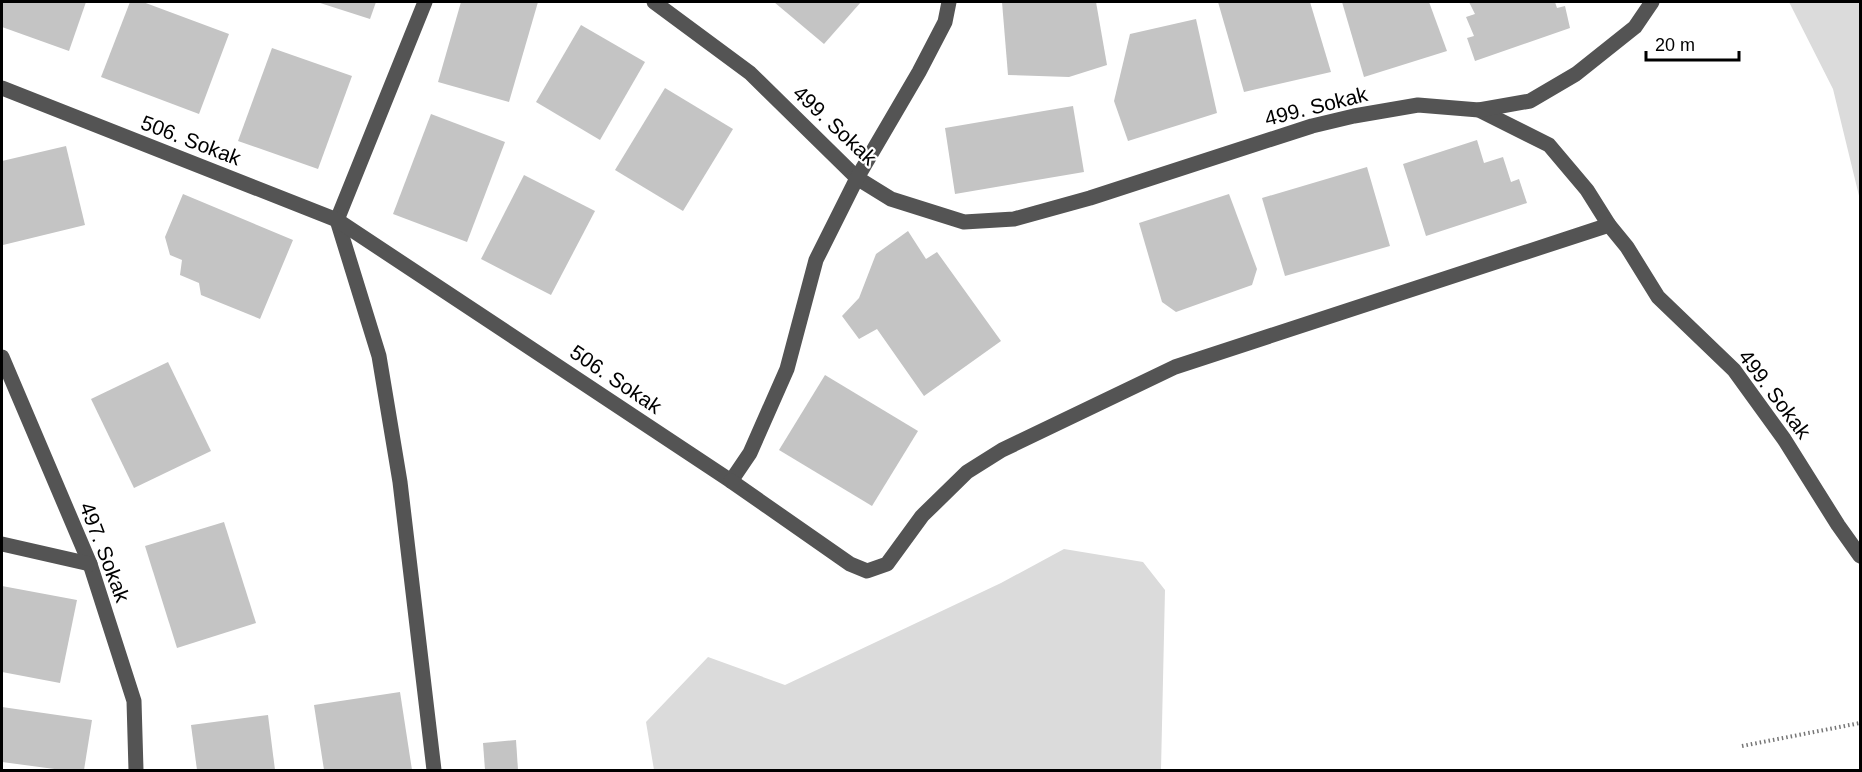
<svg xmlns="http://www.w3.org/2000/svg" width="1862" height="772" viewBox="0 0 1862 772" font-family="Arial,sans-serif">
<style>
.green{fill:#dbdbdb}
.building{fill:#c4c4c4}
.lines{fill:none;stroke-linecap:round;stroke-linejoin:round}
.path{stroke:#767676;stroke-width:4;stroke-dasharray:1.5 3;stroke-linecap:butt}
.minor{stroke:#545454;stroke-width:15}
.labels{text-anchor:middle;dominant-baseline:central;stroke-width:4.5;stroke-linejoin:round;paint-order:stroke}
.street-label{font-size:21px;fill:#000;stroke:#fff}
</style>
<rect width="100%" height="100%" fill="#fff"/>
<g class="green">
<polygon points="1789,2 1860,2 1860,200 1833,89"/>
<polygon points="1064,549 1143,562 1165,590 1161,770 654,770 646,722 708,657 785,685 1001,583"/>
</g>
<g class="building">
<polygon points="2,2 86,2 69,51 2,27"/>
<polygon points="130,2 143,2 229,34 199,114 101,77"/>
<polygon points="317,2 376,2 370,19"/>
<polygon points="461,2 538,2 509,102 438,82"/>
<polygon points="774,2 861,2 824,44"/>
<polygon points="1002,2 1096,2 1107,65 1069,77 1008,75"/>
<polygon points="1218,2 1310,2 1331,72 1244,92"/>
<polygon points="1342,2 1429,2 1447,51 1364,77"/>
<polygon points="1469,2 1555,2 1557,8 1565,6 1570,28 1475,61 1467,38 1474,36 1466,17 1475,14"/>
<polygon points="1196,19 1217,113 1128,141 1114,101 1130,34"/>
<polygon points="581,25 645,62 600,140 536,102"/>
<polygon points="272,48 352,76 318,169 238,141"/>
<polygon points="665,88 733,129 683,211 615,170"/>
<polygon points="1073,106 1084,172 955,194 945,128"/>
<polygon points="431,114 505,142 467,242 393,214"/>
<polygon points="1477,140 1484,163 1503,157 1511,182 1519,179 1527,203 1426,236 1403,164"/>
<polygon points="66,146 85,225 3,245 2,237 2,161"/>
<polygon points="1367,167 1390,246 1285,276 1262,198"/>
<polygon points="524,175 595,211 551,295 481,259"/>
<polygon points="183,194 293,240 260,319 201,295 199,283 180,275 182,260 170,255 165,237"/>
<polygon points="1229,194 1257,269 1252,285 1176,312 1162,302 1139,223"/>
<polygon points="908,231 926,259 937,252 1001,341 924,396 877,329 859,339 842,316 859,298 876,254"/>
<polygon points="168,362 211,451 134,488 91,399"/>
<polygon points="825,375 918,431 872,506 779,450"/>
<polygon points="224,522 256,623 177,648 145,546"/>
<polygon points="2,586 77,600 60,683 2,672"/>
<polygon points="400,692 412,770 324,770 314,705"/>
<polygon points="2,707 92,720 84,770 62,770 2,762"/>
<polygon points="268,715 275,770 197,770 191,725"/>
<polygon points="516,740 518,770 485,770 483,743"/>
</g>
<g class="lines">
<polyline class="path" points="1742,746 1860,723"/>
<g class="minor">
<polyline points="425,2 337,220 379,356 400,482 434,770"/>
<polyline points="654,2 750,73 857,178 891,199 964,222 1014,219 1090,198 1312,126 1354,116 1418,105 1479,110 1549,145 1587,190 1609,225 1627,247 1658,297 1734,370 1784,439 1838,525 1860,556"/>
<polyline points="2,88 337,220 731,481 750,453 787,369 816,260 857,178 919,72 945,22 949,2"/>
<polyline points="1479,110 1530,101 1576,74 1635,27 1652,2"/>
<polyline points="2,357 90,564 134,701 136,770"/>
<polyline points="731,481 850,564 867,571 887,564 922,516 967,472 1002,450 1175,367 1609,225"/>
<polyline points="2,544 90,564"/>
</g>
</g>
<g class="labels">
<g class="street-label">
<text transform="translate(1316 106) rotate(-14)">499. Sokak</text>
<text transform="translate(835 125) rotate(43)">499. Sokak</text>
<text transform="translate(191 140) rotate(21)">506. Sokak</text>
<text transform="translate(616 379) rotate(34)">506. Sokak</text>
<text transform="translate(1775 394) rotate(53)">499. Sokak</text>
<text transform="translate(105 552) rotate(69)">497. Sokak</text>
</g>
</g>
<rect width="1862" height="772" fill="none" stroke="#000000" stroke-width="6"/>
<path d="M1646 51v9h93v-9" fill="none" stroke="#000000" stroke-width="3"/>
<text x="1655" y="51" font-size="18" fill="#000000" stroke="#ffffff" stroke-width="4.5" paint-order="stroke">20 m</text>
</svg>
